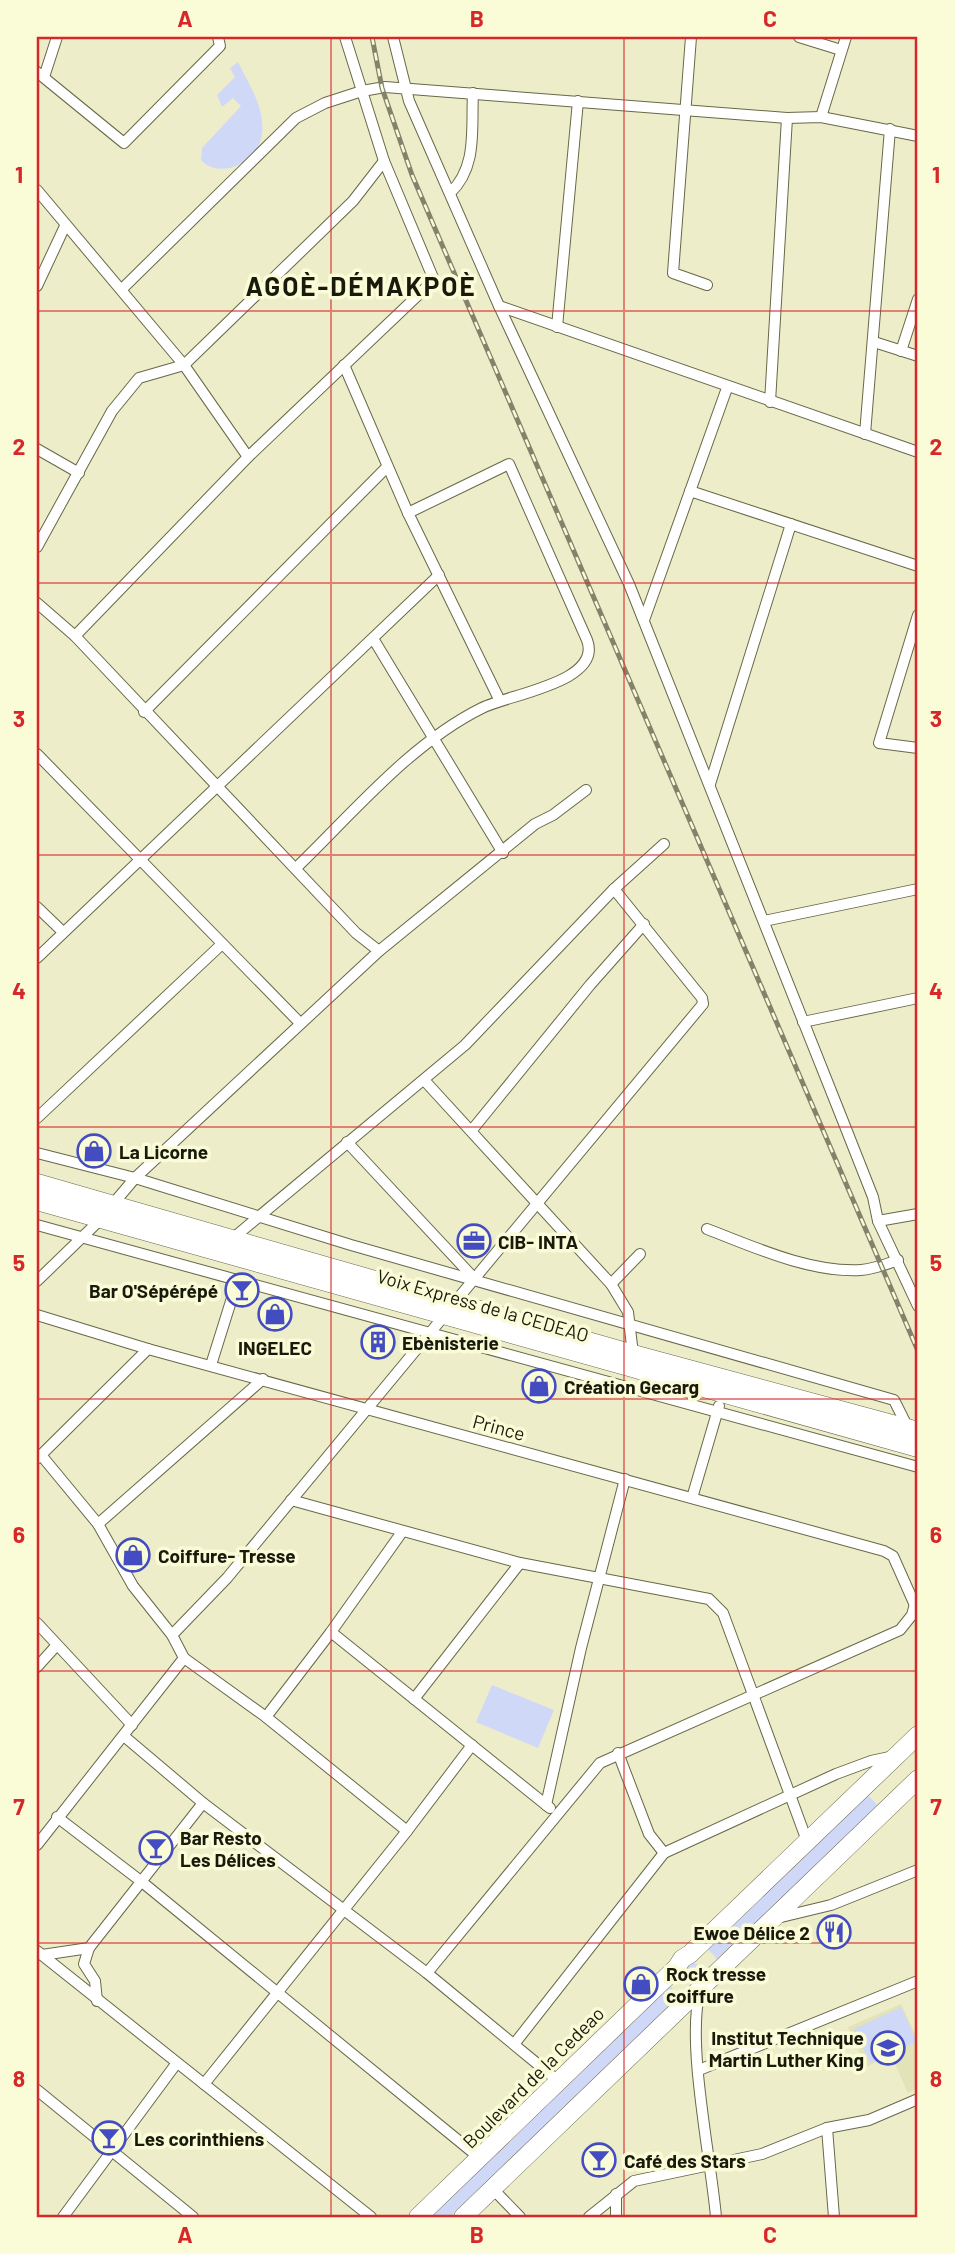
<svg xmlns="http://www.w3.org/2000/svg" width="955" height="2254" viewBox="0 0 955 2254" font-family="Barlow,sans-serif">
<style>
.built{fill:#e3e3b8}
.green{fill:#d0d8f7}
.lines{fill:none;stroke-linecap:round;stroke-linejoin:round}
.street-casing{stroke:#686849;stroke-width:12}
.primary-casing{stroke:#686849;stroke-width:19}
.street{stroke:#fff;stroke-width:10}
.primary{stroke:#fff;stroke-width:18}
.rail-casing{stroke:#83836b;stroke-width:5}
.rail{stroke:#fafbd7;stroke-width:2.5;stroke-dasharray:8;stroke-linecap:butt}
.grid{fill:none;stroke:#d62828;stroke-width:2;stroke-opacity:0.55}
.labels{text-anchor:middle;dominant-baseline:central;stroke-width:7;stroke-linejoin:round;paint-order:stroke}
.poi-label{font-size:19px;font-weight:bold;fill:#19190c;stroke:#fafbd7;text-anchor:start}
.street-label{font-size:19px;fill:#19190c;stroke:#fafbd7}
.district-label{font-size:26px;font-weight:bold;letter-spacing:2px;fill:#19190c;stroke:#fafbd7}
.neatline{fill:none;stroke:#d62828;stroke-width:2.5}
.grid-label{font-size:23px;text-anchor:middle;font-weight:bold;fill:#d62828}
</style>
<rect width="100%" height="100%" fill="#ededca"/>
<polygon class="built" points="901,2004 918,2040 918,2088 908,2093 891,2055 866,2067 848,2027"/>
<g class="green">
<path d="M238,62C249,85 265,107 262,134C260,159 222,182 201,160L202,148L241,106L233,98L222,107L217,95L235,77L230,68Z"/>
<polygon points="492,1685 554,1710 538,1748 476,1722"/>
<polygon points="867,1794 879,1807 717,1959 707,1948"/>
<circle cx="693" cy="1971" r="8"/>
<polygon points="669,1984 679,1997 450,2217 428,2217"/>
<polygon points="901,2007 917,2042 870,2063 854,2029"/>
</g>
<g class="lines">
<defs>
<g id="street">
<polyline points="393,37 409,101 499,306 629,584 839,1111 873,1197 878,1221 918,1306"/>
<polyline points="691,37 673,273 707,285"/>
<polyline points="799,37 841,50"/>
<polyline points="37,72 124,143 220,46 218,37"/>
<polyline points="44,77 57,37"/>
<polyline points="821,117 846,37"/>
<polyline points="37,190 184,365 248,457"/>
<path d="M450,193C478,167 471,128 473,93"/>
<polyline points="37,286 65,226"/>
<polyline points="122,289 296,118 325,103 362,91 385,87 787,118 821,117 918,136"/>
<polyline points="499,306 918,452"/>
<polyline points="557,327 578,101"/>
<polyline points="874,342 918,356"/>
<polyline points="901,351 918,299"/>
<polyline points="344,365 408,513 499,699"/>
<polyline points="770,402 787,118"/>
<polyline points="865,434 890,129"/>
<polyline points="37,449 79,473"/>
<polyline points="690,491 918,566"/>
<polyline points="37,547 112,411 139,378 184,365 353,201 384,161"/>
<polyline points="37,603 75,636 356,933 379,951"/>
<polyline points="918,615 879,743 918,748"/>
<polyline points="644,620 727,388"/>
<polyline points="75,636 248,457 434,280 384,161 345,37"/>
<polyline points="374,640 503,853"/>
<polyline points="144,712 387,467"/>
<polyline points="37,754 300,1023"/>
<polyline points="710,784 791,524"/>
<path d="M296,868C353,813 411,743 482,708C510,694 603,682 587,640L509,464L408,513"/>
<polyline points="37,907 63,932"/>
<polyline points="764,921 918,889"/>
<polyline points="37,958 439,575"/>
<polyline points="803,1022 918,998"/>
<polyline points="424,1080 611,1284 628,1312 633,1354"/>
<polyline points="37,1118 222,944"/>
<polyline points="472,1130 590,985 644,924"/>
<polyline points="347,1142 472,1276"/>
<polyline points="37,1153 135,1178 351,1245 894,1400 908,1428"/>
<polyline points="113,1204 135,1178 379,951 535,824 553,815 586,790"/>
<polyline points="878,1221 918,1214"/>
<polyline points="37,1225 918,1467"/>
<path d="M707,1229C754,1247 810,1273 861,1270C874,1269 887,1264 898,1260"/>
<polyline points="232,1239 465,1045 614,889 664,844"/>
<polyline points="37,1281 102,1218"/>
<polyline points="611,1284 640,1254"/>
<polyline points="455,1302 703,1004 702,998 614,889"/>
<polyline points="37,1315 148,1349 884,1551 893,1556 918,1612"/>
<polyline points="211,1365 237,1282"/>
<polyline points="41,1455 98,1524 133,1586 172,1635 184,1658 266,1717 407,1831"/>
<polyline points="38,1458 148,1349"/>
<polyline points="692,1498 719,1406"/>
<polyline points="291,1500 520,1563 709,1599 723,1613 807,1841"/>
<polyline points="98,1524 263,1379"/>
<polyline points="37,1623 132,1725"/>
<polyline points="331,1632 550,1808"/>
<polyline points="172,1635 227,1578 444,1316"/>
<polyline points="37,1667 56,1646"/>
<polyline points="414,1699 520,1563"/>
<polyline points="266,1717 331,1632 402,1532"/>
<polyline points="125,1737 203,1803 427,1973 557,2080"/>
<polyline points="618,1753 649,1834 664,1853"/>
<polyline points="546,1805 581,1648 625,1479"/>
<polyline points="57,1817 142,1882 481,2159"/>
<polyline points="37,1845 184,1658"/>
<polyline points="777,1918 831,1905 918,1870"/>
<polyline points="89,1948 84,1964 95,1981 97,2001"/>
<polyline points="37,1951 371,2217"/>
<polyline points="42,1955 89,1948 203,1803"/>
<polyline points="427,1973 600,1763 900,1630 912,1615 915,1604"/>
<path d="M700,1991C686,2043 711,2158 716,2217"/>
<polyline points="515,2043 664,1853 836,1774 871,1761 894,1756"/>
<polyline points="699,2070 918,1981"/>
<polyline points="204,2084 407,1831 472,1745"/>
<polyline points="37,2090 193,2217"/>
<polyline points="827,2128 834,2217"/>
<polyline points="493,2189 520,2217"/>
<polyline points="616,2194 616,2217"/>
<polyline points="63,2217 176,2064"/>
<polyline points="589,2217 634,2181 762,2154 827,2128 869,2120 918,2099"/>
</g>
<g id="primary">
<polyline points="37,1183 633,1354 918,1431"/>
<polyline points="37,1201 918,1448"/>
<polyline points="418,2217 677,1967 682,1959 690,1954 918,1735"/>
<polyline points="463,2217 918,1779"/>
</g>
</defs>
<use href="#street" class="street-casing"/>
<use href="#primary" class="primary-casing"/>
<use href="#street" class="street"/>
<use href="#primary" class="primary"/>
<defs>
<polyline id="rail" points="372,37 382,88 412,175 918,1351"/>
</defs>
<use href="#rail" class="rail-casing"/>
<use href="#rail" class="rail"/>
</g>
<path class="grid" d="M331,37V2217M624,37V2217M37,311H918M37,583H918M37,855H918M37,1127H918M37,1399H918M37,1671H918M37,1943H918"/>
<defs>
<symbol id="shop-ring" viewBox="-11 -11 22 22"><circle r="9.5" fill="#fafbd7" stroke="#444cc1" stroke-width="1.5"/><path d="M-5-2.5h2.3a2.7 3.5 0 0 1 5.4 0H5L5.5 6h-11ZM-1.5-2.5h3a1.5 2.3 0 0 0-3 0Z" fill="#444cc1"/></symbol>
<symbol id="office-ring" viewBox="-11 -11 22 22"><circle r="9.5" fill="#fafbd7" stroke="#444cc1" stroke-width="1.5"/><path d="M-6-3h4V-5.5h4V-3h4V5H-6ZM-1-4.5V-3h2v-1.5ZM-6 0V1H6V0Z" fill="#444cc1"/></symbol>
<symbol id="bar-ring" viewBox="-11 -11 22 22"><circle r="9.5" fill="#fafbd7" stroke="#444cc1" stroke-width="1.5"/><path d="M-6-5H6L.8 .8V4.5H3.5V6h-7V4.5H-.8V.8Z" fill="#444cc1"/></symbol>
<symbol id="building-ring" viewBox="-11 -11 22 22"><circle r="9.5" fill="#fafbd7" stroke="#444cc1" stroke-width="1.5"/><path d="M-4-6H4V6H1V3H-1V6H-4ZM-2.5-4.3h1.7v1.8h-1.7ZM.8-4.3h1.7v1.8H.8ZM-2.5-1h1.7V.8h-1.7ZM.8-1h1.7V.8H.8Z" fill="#444cc1"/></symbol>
<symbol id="restaurant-ring" viewBox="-11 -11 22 22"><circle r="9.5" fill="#fafbd7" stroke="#444cc1" stroke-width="1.5"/><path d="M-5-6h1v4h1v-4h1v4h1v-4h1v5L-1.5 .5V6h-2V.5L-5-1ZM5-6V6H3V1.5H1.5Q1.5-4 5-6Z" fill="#444cc1"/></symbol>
<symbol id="school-ring" viewBox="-11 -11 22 22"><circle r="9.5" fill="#fafbd7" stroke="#444cc1" stroke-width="1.5"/><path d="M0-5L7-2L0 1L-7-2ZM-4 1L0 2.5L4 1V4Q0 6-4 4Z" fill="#444cc1"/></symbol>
</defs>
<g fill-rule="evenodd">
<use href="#shop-ring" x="75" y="1132" width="38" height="38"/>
<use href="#office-ring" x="455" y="1222" width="38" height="38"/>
<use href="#bar-ring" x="223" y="1271" width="38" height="38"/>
<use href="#shop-ring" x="256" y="1295" width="38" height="38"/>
<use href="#building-ring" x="359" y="1323" width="38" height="38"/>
<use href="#shop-ring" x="520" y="1367" width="38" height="38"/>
<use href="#shop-ring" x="114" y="1536" width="38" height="38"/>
<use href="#bar-ring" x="137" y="1829" width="38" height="38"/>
<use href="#restaurant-ring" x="815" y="1913" width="38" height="38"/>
<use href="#shop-ring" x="622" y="1965" width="38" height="38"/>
<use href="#school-ring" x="869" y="2029" width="38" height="38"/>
<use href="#bar-ring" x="90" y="2119" width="38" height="38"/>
<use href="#bar-ring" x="580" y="2141" width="38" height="38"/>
</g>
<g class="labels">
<g class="poi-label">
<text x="119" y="1151">La Licorne</text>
<text x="498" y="1241">CIB- INTA</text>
<text x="218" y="1290" text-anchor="end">Bar O'Sépérépé</text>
<text x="402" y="1342">Ebènisterie</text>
<text x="275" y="1347" text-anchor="middle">INGELEC</text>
<text x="564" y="1386">Création Gecarg</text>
<text x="158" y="1555">Coiffure- Tresse</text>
<text x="180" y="1837">Bar Resto<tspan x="180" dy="22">Les Délices</tspan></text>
<text x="810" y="1932" text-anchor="end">Ewoe Délice 2</text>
<text x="666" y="1973">Rock tresse<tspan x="666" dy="22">coiffure</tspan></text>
<text x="864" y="2037" text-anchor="end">Institut Technique<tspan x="864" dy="22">Martin Luther King</tspan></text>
<text x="134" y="2138">Les corinthiens</text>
<text x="624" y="2160">Café des Stars</text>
</g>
<g class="street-label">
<text transform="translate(483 1305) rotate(16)">Voix Express de la CEDEAO</text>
<text transform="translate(499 1427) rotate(15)">Prince</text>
<text transform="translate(533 2077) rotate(-45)">Boulevard de la Cedeao</text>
</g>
<g class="district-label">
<text x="361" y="285">AGOÈ-DÉMAKPOÈ</text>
</g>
</g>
<rect width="955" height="2254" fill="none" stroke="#fafbd7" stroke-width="77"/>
<rect x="38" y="38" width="878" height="2178" class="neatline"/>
<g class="grid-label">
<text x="185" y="27">A</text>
<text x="477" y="27">B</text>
<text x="770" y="27">C</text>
<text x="19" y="183">1</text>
<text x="936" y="183">1</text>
<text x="19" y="455">2</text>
<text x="936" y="455">2</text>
<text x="19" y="727">3</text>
<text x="936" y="727">3</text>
<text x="19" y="999">4</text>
<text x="936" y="999">4</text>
<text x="19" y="1271">5</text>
<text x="936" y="1271">5</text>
<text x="19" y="1543">6</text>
<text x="936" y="1543">6</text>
<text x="19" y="1815">7</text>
<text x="936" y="1815">7</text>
<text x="19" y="2087">8</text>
<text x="936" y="2087">8</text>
<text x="185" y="2243">A</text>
<text x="477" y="2243">B</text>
<text x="770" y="2243">C</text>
</g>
</svg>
